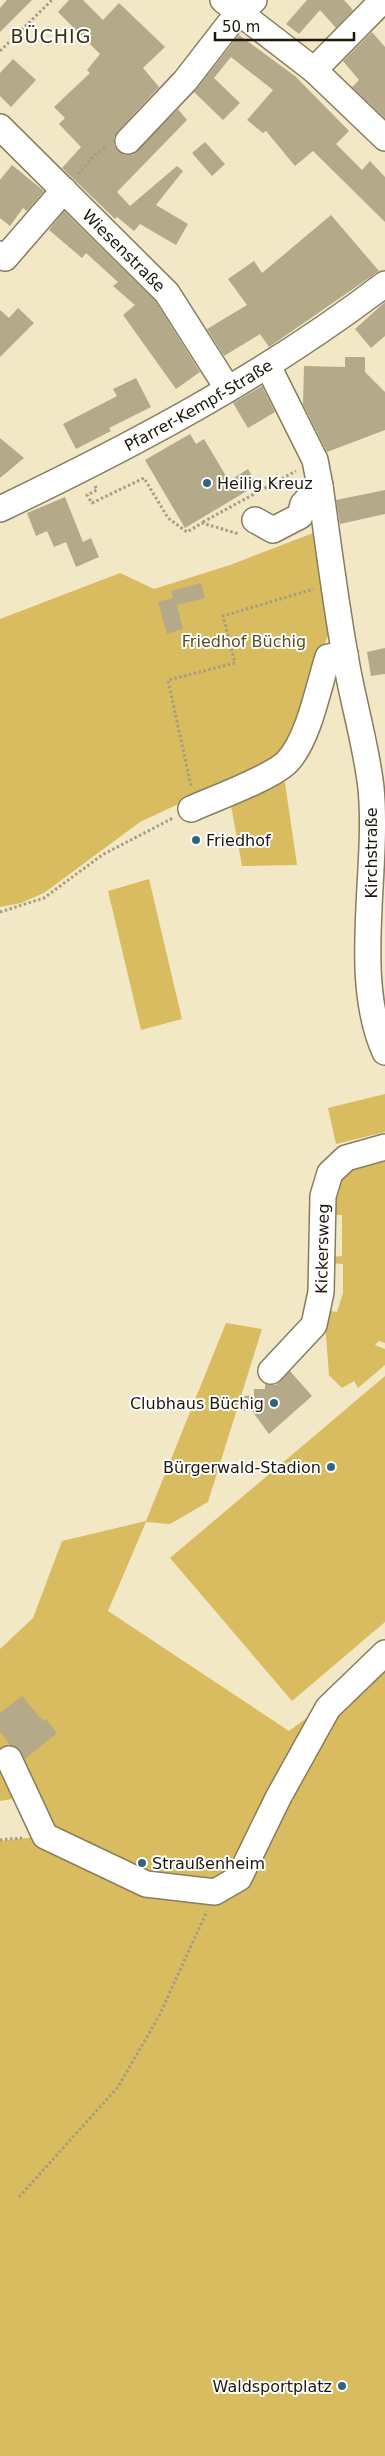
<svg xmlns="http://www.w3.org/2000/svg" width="385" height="2456" viewBox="0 0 385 2456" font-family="'DejaVu Sans',sans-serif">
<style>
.green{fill:#d9bc5f}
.building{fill:#b4a989}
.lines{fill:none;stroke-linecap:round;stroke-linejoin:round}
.minor-casing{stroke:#877d5e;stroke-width:28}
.path{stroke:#a59d82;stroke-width:3;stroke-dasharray:2.5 2.5;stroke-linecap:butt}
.minor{stroke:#fff;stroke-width:25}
.poi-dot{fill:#306480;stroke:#fff;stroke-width:2}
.labels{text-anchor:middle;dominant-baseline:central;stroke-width:4;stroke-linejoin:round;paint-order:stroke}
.street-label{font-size:16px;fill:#1c180b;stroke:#fff}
.poi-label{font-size:16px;fill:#1c180b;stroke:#fff;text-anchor:start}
.park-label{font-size:16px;fill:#5a4d22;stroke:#fff}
.quarter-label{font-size:19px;letter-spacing:1px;fill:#3b3215;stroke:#fff}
</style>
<rect width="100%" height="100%" fill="#f3e8c6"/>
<g class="green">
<polygon points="321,530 330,630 283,755 140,822 44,893 21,903 0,907 0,619 120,573 154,589 230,565"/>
<polygon points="284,776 297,865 242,866 230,800"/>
<polygon points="149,879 182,1019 141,1030 108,891"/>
<polygon points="385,1094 385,1132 336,1144 328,1108"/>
<polygon points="385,1157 385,1343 379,1341 375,1345 385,1349 385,1365 358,1388 354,1381 342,1388 329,1375 324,1310 337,1312 343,1293 343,1264 330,1263 329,1257 342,1256 342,1215 329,1215 333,1189 354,1165"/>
<polygon points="226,1323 262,1329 208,1502 170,1524 146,1522 108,1611 289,1731 385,1660 385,2456 0,2456 0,1841 45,1836 38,1795 0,1801 0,1649 33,1618 62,1541 146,1521"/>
<polygon points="385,1376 385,1622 292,1701 170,1558"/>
</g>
<g class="building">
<polygon points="7,0 32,0 0,32 0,8"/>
<polygon points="69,0 83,0 103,20 119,3 165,47 143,68 159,87 118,131 114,137 114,145 118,151 124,155 133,155 178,109 187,120 117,192 130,206 177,166 183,171 156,205 188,224 176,245 140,224 134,231 117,217 115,219 62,168 81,147 59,124 65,118 54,107 90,73 87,70 100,54 58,12"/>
<polygon points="307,0 344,0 353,10 336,28 320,10 299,34 286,24"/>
<polygon points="372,32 385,47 385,118 352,87 359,80 343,61"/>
<polygon points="239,35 295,76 349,131 336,144 362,170 370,161 385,177 385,222 313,151 295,166 266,131 263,133 247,120 273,90 231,57 214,78 240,103 223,120 194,92"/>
<polygon points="13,59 36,80 11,107 0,96 0,73"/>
<polygon points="205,142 225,164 212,176 192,153"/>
<polygon points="12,165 44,191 27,211 23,208 10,226 0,218 0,180"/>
<polygon points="64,211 156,302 200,372 176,389 123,315 135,305 113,286 118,282 86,253 82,258 49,230"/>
<polygon points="331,215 379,271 269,347 260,334 224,356 207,329 247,305 228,279 254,261 262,273"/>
<polygon points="385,302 385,336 371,348 355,329"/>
<polygon points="18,308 34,323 0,357 0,310 9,318"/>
<polygon points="345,357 365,357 365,372 385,392 385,430 327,452 303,404 304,366 345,367"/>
<polygon points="136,378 151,407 109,428 111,431 76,449 63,424 117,396 113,389"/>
<polygon points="262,386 275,412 248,428 233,403"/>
<polygon points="190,434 196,444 204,439 229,481 248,469 257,485 185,528 145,460"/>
<polygon points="0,438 24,458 0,478"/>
<polygon points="385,490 385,514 340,524 336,500"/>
<polygon points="65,497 83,542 91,538 99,557 76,567 66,542 54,547 47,531 36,536 27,513"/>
<polygon points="201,583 205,598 177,605 183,629 167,634 158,602 173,598 171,591"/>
<polygon points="385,648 385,674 371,676 367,652"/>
<polygon points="290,1371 312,1396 269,1434 252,1411 243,1411 243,1396 254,1395 254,1389 265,1389 265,1384 276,1385"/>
<polygon points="22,1696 43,1721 46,1719 57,1733 25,1759 18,1748 10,1745 0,1732 0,1713"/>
</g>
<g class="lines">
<defs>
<g id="minor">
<polyline points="223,0 314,70 385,138"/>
<polyline points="314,70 383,0"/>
<path id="s1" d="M0,127L167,293L228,389"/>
<polyline points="128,141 185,81 230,23 254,0"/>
<polyline points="0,254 5,258 64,190"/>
<path d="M268,366L315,460L320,486C328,542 335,599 345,655C352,699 366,743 371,788C379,870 351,977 385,1052"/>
<path id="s2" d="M0,509C134,445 266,375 385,284"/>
<polyline points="255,520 273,530 300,516 303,504 320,486"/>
<path d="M191,809C213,799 274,777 288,761C309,738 318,688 328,657L345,654"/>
<path id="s3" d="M271,1371L314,1325L321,1292L323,1196L330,1173L346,1158L385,1147"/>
<polyline points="9,1759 45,1836 146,1884 215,1892 239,1878 278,1798 328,1708 385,1653"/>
</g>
</defs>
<use href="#minor" class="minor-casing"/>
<g class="path">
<polyline points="0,51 52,0"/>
<polyline points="78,174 96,154 107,147"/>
<polyline points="95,486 97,490 87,495 92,503 144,478 168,518 187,532 202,523 239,534"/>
<polyline points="203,522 296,471"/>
<polyline points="191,786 168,680 235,663 223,616 314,589"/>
<polyline points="0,912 44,898 102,855 173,818"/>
<polyline points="0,1840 22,1838"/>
<polyline points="19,2197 118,2087 159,2016 207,1911"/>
</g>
<use href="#minor" class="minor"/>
</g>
<g class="poi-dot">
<circle cx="207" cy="483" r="5"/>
<circle cx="196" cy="840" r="5"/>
<circle cx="274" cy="1403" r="5"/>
<circle cx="331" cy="1467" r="5"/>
<circle cx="142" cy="1863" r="5"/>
<circle cx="342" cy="2386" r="5"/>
</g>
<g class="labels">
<g class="street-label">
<text stroke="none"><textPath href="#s1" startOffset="175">Wiesenstraße</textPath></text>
<text stroke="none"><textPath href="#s2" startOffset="224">Pfarrer-Kempf-Straße</textPath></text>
<text transform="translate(371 853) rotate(-90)">Kirchstraße</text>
<text stroke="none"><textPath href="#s3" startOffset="140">Kickersweg</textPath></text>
</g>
<g class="poi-label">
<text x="217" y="483">Heilig Kreuz</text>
<text x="206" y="840">Friedhof</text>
<text x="264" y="1403" text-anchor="end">Clubhaus Büchig</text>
<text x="321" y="1467" text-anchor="end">Bürgerwald-Stadion</text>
<text x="152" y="1863">Straußenheim</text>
<text x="332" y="2386" text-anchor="end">Waldsportplatz</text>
</g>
<g class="park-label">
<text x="244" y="641">Friedhof Büchig</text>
</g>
<g class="quarter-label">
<text x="51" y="36">BÜCHIG</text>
</g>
</g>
<path d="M215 32v8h139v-8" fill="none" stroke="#1c180b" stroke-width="2.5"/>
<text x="222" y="32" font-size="15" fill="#1c180b" stroke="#ffffff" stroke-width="4" paint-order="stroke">50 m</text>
</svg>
